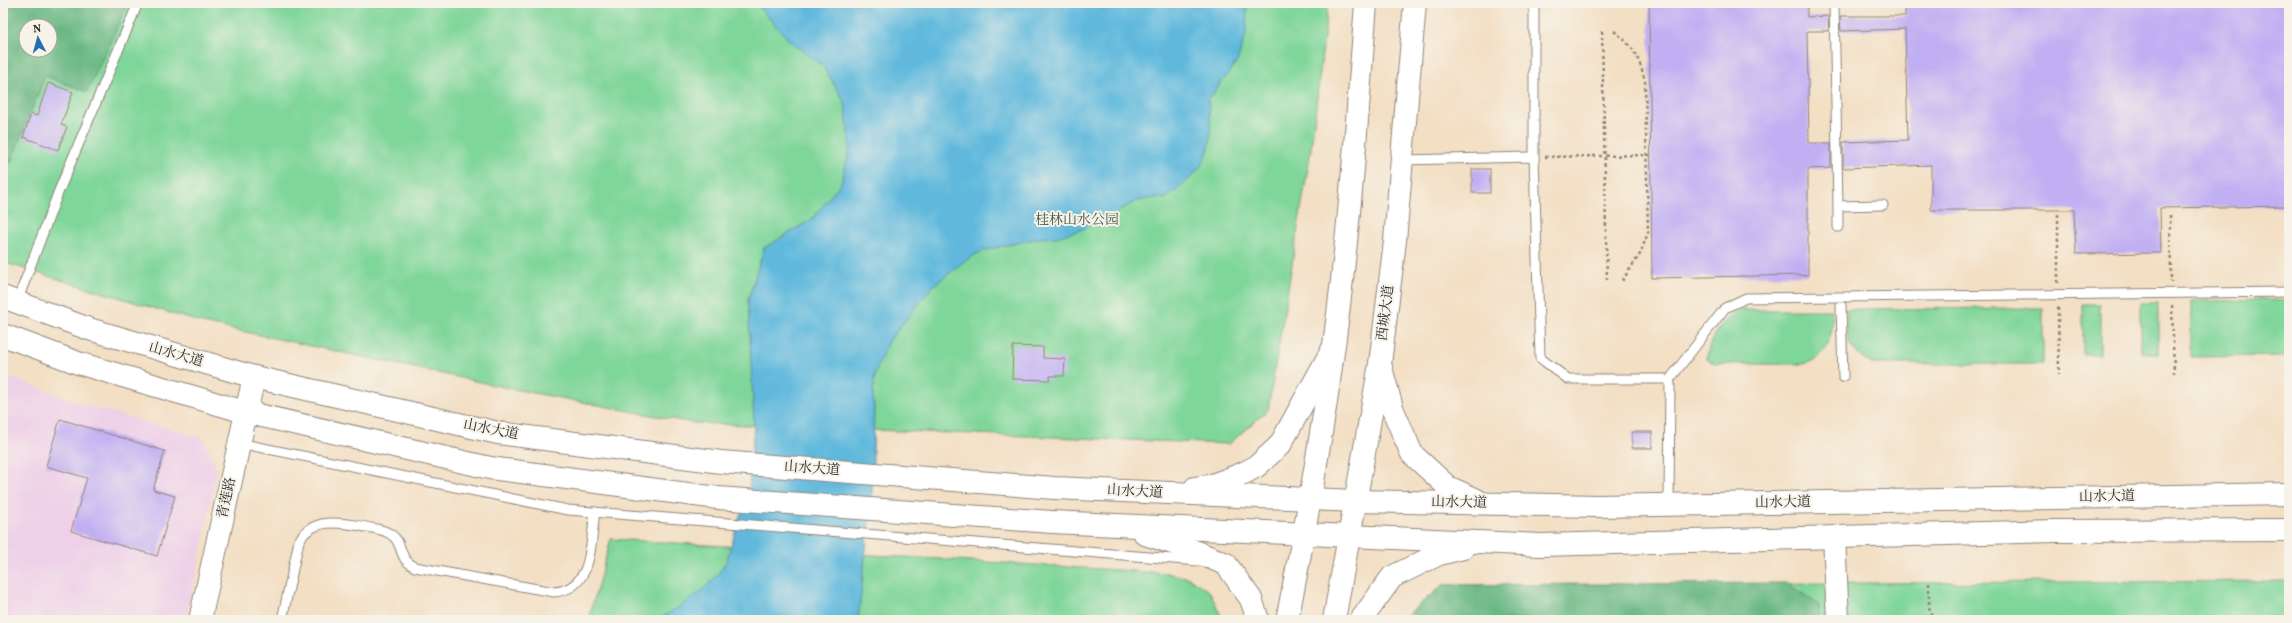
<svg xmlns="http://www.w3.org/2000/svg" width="2292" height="623" viewBox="0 0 2292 623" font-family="Vollkorn,'Noto Serif SC',serif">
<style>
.built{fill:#eed0e8}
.green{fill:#7fd69a;stroke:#558062;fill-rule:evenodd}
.forest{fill:#67b782;stroke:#497156;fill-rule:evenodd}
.water{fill:#60b9dd;stroke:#467284}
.building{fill:#c1aff3}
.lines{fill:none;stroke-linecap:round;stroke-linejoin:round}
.service-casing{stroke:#8f8578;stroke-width:11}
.tertiary-casing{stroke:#8f8578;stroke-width:24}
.primary-casing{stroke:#8f8578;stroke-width:24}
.trunk-casing{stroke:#8f8578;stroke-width:24}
.path{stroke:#8f8578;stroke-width:2.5;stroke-dasharray:3 3;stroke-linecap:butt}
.service{stroke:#fff;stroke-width:9}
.tertiary{stroke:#fff;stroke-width:22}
.primary{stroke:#fff;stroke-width:22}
.trunk{stroke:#fff;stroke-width:22}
.service-bridge-casing{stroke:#8f8578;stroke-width:11;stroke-linecap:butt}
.service-bridge{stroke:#fff;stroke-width:9}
.labels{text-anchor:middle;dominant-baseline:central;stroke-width:4;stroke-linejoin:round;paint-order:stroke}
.park-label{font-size:14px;fill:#405647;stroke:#f7f3e8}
.street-label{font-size:14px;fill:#2b2b2b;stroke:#f7f3e8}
</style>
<rect width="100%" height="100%" fill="#f7f3e8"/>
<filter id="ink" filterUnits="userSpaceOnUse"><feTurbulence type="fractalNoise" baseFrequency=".025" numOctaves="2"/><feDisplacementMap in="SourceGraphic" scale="8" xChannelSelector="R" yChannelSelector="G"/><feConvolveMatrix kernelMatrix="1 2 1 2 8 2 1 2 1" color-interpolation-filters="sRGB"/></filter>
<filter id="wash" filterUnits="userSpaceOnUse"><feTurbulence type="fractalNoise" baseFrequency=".012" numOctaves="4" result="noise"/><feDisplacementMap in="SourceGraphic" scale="16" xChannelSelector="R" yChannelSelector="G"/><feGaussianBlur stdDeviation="0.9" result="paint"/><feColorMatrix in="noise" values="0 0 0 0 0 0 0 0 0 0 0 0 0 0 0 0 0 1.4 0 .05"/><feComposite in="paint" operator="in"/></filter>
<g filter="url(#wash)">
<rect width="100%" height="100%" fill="#f3dfc4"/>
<polygon class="built" points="3,375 88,406 202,437 217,470 203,543 185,620 3,620"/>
<g class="green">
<path d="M3,3H1328L1311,149L1268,410L1229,444L693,423L513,389L203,323L28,270L3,262ZM26,26H50V50H26Z"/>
<polygon points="2289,300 2289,356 2191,357 2191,301"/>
<rect x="2141" y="303" width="17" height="50"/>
<rect x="2083" y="304" width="17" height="50"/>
<path d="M2043,308V364H1872C1845,348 1846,338 1847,309Z"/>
<path d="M1741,310H1832C1834,333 1829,357 1804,364H1715L1707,359C1708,339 1722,318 1741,310Z"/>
<polygon points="611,539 1166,573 1189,578 1210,592 1223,620 588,620"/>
<polygon points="2289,581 2289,620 1401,620 1443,585"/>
</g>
<g class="forest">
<path d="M3,3H128L87,92L45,76L11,162L3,159ZM26,26H50V50H26Z"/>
<polygon points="1787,583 1819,605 1819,620 1401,620 1443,585"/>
</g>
<path class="water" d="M755,3L1247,4L1246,34L1237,62L1208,100C1216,155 1207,167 1165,199C1141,195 1119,207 1105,226L1098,218L1086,228L1057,237L1038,238L982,251L963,262L933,286L887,343L875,374L873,394L874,407L872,495L858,620H658C686,602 709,591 726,562L749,487L754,424L748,300L764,248L812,219L841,183L850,149L845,103L823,66L790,41Z"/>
<g id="blocks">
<g class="building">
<polygon points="1649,3 1807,3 1807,17 1828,16 1829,31 1807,31 1809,143 1831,143 1831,168 1808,169 1808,275 1652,278"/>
<polygon points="1905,3 2289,3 2289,206 2160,208 2161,253 2076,254 2074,210 1931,210 1931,165 1843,168 1843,142 1908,140 1905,29 1841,31 1840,16 1905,16"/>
<polygon points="48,83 73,92 61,125 67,127 58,150 23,137 31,114 37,116"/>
<rect x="1472" y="169" width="18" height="24"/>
<polygon points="1013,346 1043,347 1043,358 1065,359 1064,376 1050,376 1050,380 1012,379"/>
<polygon points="60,419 165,451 153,490 175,496 157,556 71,531 87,478 46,466"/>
<rect x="1632" y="432" width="20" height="16"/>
</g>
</g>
</g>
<g filter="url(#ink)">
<use href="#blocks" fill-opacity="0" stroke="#8f8578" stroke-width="1"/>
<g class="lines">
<defs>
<g id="service">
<polyline points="1534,3 1534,157"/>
<polyline points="1834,3 1838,206 1883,205"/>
<polyline points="1402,160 1534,157 1540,358 1568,379 1670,379 1669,505"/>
<polyline points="1838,206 1838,227"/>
<polyline points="17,302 58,193 138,3"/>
<polyline points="1841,305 1843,377"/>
<polyline points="239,443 568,510 1198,561"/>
<path d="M282,620L299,541C313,516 343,523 366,527C375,529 385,529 393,536C404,545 397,558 415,567L554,592C594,589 590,543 595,512"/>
</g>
<g id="tertiary">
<polyline points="1834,537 1838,620"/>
<polyline points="200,620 254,377"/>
</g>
<g id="primary">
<polyline points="3,297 89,329 254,377 498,433 721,462 1054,488 1355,501 1598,506 2289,494"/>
<polyline points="3,335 78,363 245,412 490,468 718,498 1052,522 1541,545 2057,531 2289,530"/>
<polyline points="1380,364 1392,408 1412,454 1448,487 1477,500"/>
<polyline points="1195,488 1210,486 1244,473 1257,466 1280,445 1332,350"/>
<polyline points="1145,534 1179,545 1226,564 1251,599 1258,620"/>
<polyline points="1361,620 1392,577 1439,554 1463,548"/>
</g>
<g id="trunk">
<path d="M1287,620C1304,536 1319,452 1331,367C1348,247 1357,124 1366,3"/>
<polyline points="1334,620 1380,364 1395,241 1415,3"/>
</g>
</defs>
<use href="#service" class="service-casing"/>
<use href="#tertiary" class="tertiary-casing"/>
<use href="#primary" class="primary-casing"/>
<use href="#trunk" class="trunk-casing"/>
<g class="path">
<polyline points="55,3 74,6 75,3"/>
<polyline points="1602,31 1607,282"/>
<path d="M1614,31C1634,47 1639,57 1645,81L1648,233L1640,254L1622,281"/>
<polyline points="1545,157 1651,155"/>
<polyline points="2058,214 2058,284"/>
<polyline points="2170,215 2171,282"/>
<polyline points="2172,305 2174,373"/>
<polyline points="2058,307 2059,374"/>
<polyline points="1929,583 1929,607 1933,620"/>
</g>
<use href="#service" class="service"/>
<use href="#tertiary" class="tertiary"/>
<use href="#primary" class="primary"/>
<use href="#trunk" class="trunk"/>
<defs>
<polyline id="service-bridge" points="1670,379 1725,308 1746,298 2289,292"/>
</defs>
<use href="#service-bridge" class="service-bridge-casing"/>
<use href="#service-bridge" class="service-bridge"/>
</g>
</g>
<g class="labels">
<g class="park-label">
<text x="1077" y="220">桂林山水公园</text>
</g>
<g class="street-label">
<text transform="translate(1386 313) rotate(-83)">西城大道</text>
<text transform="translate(176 355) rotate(16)">山水大道</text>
<text transform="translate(491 430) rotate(11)">山水大道</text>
<text transform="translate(812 469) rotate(4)">山水大道</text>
<text transform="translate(1135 492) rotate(3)">山水大道</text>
<text transform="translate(2107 497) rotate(-1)">山水大道</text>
<text transform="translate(227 498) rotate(-78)">青莲路</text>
<text transform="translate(1459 503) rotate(1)">山水大道</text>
<text transform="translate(1783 503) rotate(-1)">山水大道</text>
</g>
</g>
<rect width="2292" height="623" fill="none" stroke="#f7f3e8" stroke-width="16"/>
<g transform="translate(38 38) rotate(354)"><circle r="19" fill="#f7f3e8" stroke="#a5a39c"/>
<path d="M0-3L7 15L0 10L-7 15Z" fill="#1f6fb2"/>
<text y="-6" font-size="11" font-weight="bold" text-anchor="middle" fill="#2b2b2b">N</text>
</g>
</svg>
